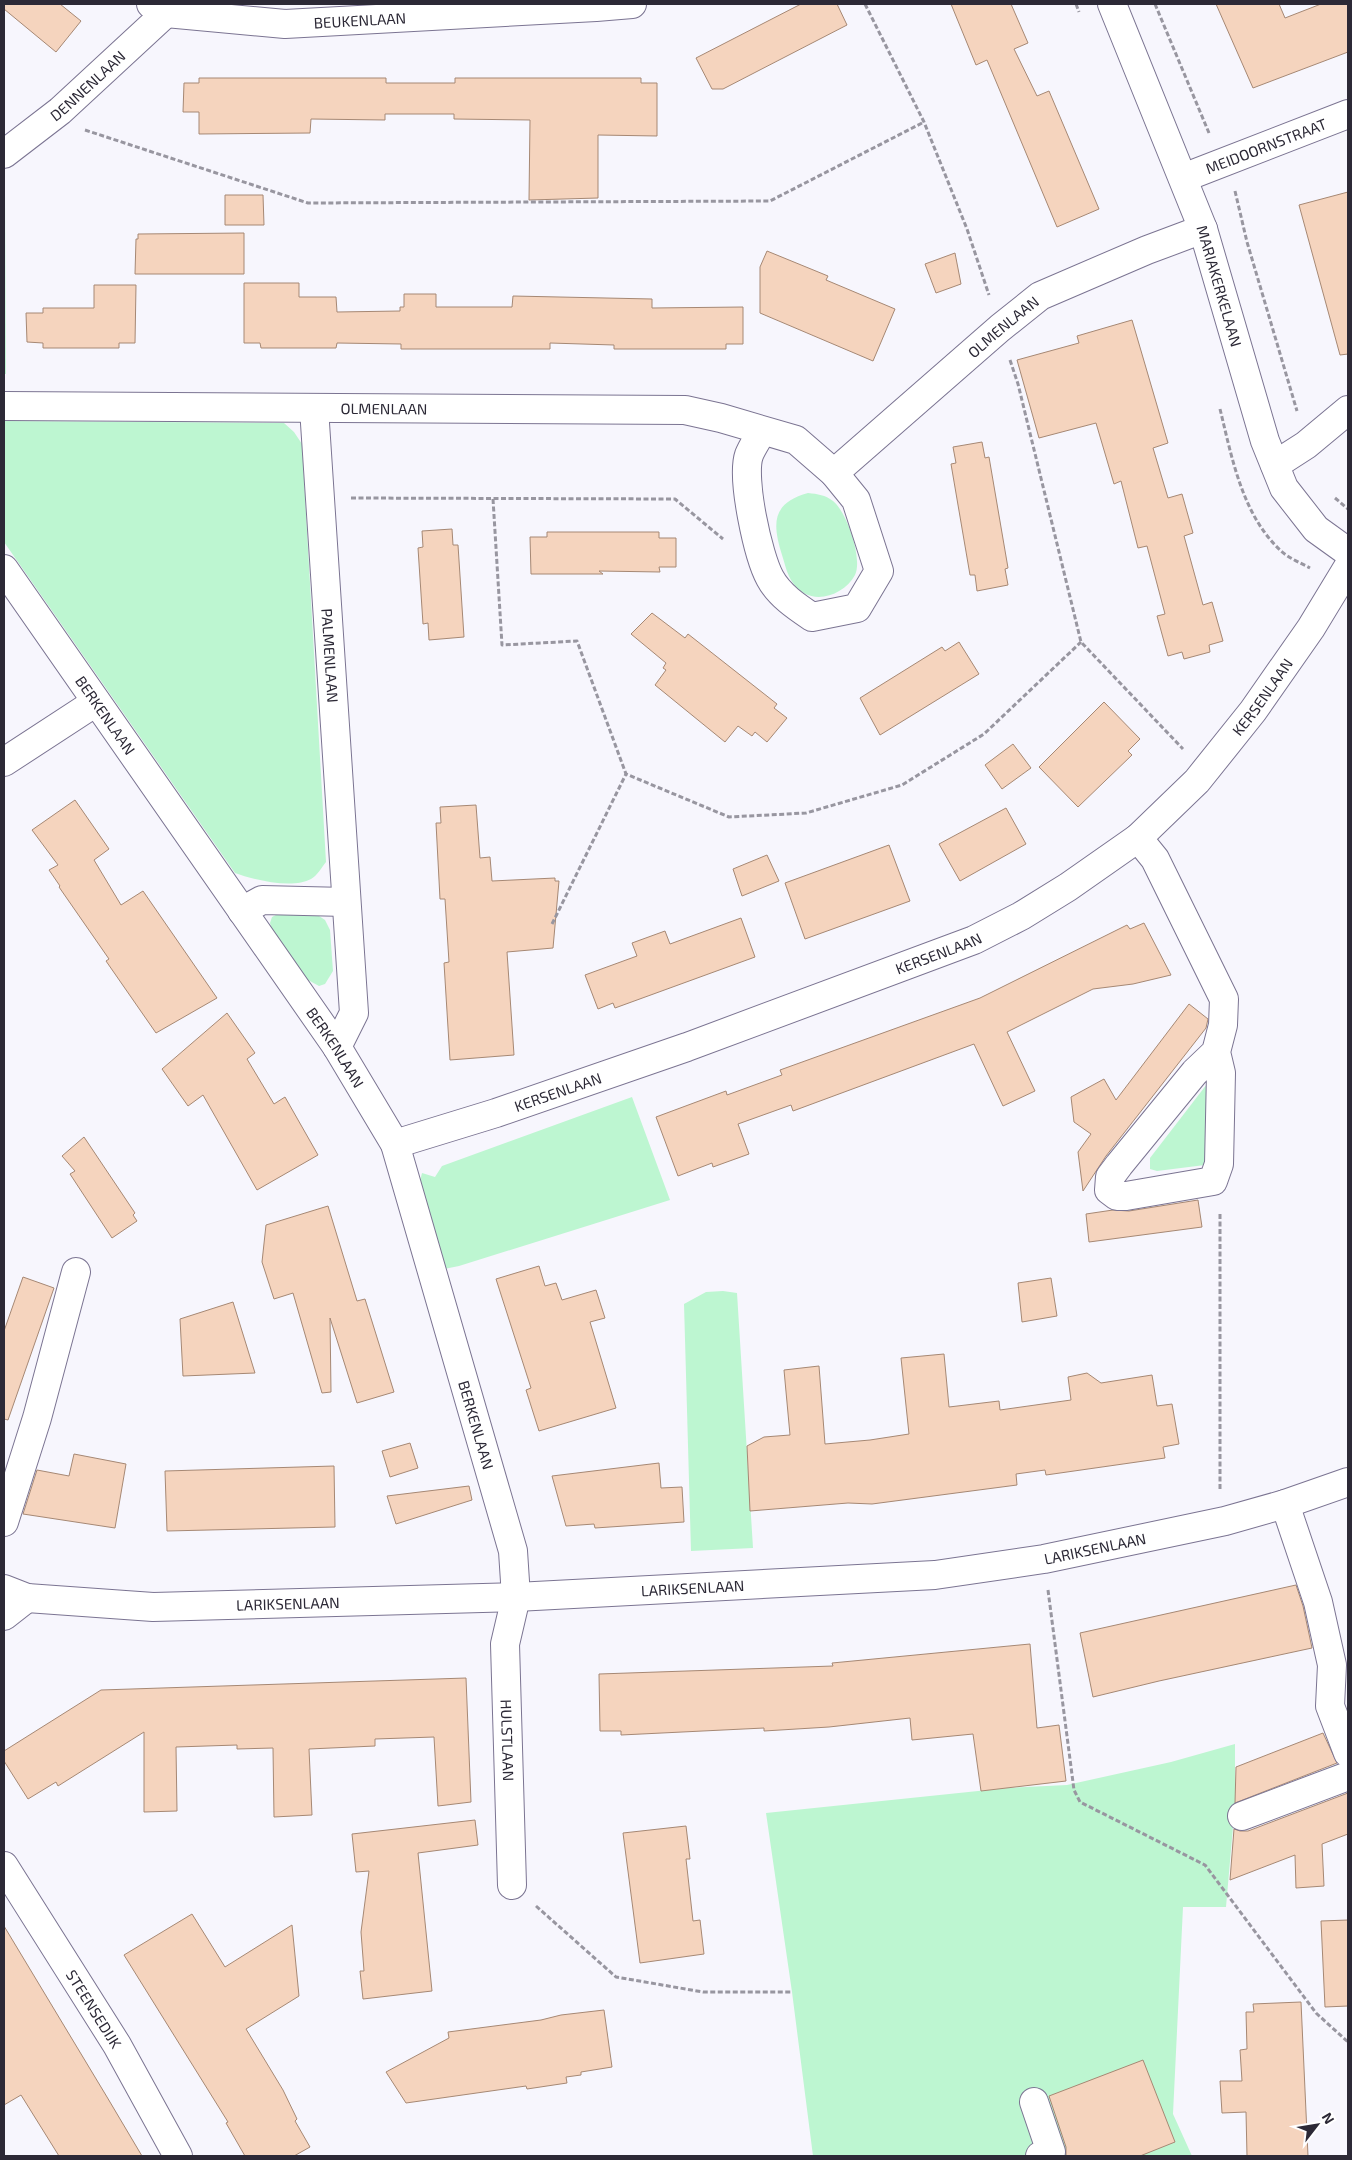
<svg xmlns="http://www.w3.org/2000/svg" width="1352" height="2160" viewBox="0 0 1352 2160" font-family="'Exo 2',sans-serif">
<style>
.green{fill:#bdf6d1}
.building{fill:#f5d4be;stroke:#a68874}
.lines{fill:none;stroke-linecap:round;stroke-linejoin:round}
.minor-casing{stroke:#7b7492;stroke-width:30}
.path{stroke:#9896a0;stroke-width:3;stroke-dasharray:5 2.5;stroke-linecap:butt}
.minor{stroke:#fff;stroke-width:28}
.labels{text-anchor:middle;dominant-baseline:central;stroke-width:4;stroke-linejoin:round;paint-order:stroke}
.street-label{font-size:15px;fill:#2c2936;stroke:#fff}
</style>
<rect width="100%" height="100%" fill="#f7f6fd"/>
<g class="green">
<polygon points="5,190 6,374 4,374"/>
<path d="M4,421L284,423L294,432L302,444L326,862C322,867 317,876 311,879C293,889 254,880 235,873L4,542Z"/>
<path d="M808,493C818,494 825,495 833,501C847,512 863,559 855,575C843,597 809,607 793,583C787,575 785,564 782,555C772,523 772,503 808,493Z"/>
<polygon points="278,914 319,916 325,920 330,930 333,971 325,984 319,986 308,980 272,930 270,923 272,917"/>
<polygon points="1207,1084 1210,1158 1205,1165 1157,1171 1150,1169 1150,1158"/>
<polygon points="632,1097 670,1200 459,1266 444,1269 419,1185 422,1173 435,1177 442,1166"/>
<polygon points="723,1291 737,1293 753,1548 691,1551 684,1304 706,1292"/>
<polygon points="1235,1744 1235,1804 1226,1907 1183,1907 1173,2114 1192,2156 813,2156 792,1992 766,1813 1007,1788 1067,1785 1171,1762"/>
</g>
<g class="building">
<polygon points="4,4 60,4 81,21 56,52 4,9"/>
<polygon points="801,4 837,4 847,25 723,89 712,89 696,58"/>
<polygon points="951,4 1011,4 1028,43 1014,49 1037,96 1049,91 1099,209 1057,227 987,60 976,65"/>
<polygon points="1216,4 1279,4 1285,18 1321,4 1348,4 1348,52 1253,88"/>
<polygon points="199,78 386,78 386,83 455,83 455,78 641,78 641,83 657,83 657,136 598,135 598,198 529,200 530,120 454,119 454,114 385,114 385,120 311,119 310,133 199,134 199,112 183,112 184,83 199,83"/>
<polygon points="1348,192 1348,354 1340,355 1299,205"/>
<polygon points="225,195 263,195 264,225 225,225"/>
<polygon points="244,233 244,274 135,274 136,239 138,239 138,234"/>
<polygon points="767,251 828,276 826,280 895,309 873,361 760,313 760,267"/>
<polygon points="955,253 961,284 936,293 925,264"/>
<polygon points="244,283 299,283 299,297 336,297 337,312 400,311 400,307 404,307 404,294 436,294 436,307 512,307 513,296 652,299 652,308 743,307 743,344 726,344 726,349 614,349 614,345 550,343 550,349 401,349 401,344 337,343 336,348 261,348 260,343 244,343"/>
<polygon points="94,285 136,285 135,343 119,343 119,348 43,348 43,343 27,342 26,313 43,313 43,308 94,308"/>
<polygon points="1132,320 1168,443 1153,448 1168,498 1182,494 1193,533 1184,536 1203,605 1212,602 1223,641 1209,645 1210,652 1184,659 1182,652 1168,656 1157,616 1165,614 1147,546 1138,548 1121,481 1114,484 1096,423 1039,438 1017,360 1079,343 1077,336"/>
<polygon points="982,442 985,458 989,457 1008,568 1005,569 1008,585 977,591 975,575 970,575 951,464 956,463 953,447"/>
<polygon points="452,529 453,545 458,545 464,637 429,640 428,623 423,624 418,548 423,547 422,531"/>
<polygon points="547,532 659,532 659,538 676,538 676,567 659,567 660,572 599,571 603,574 531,574 530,537 547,537"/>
<polygon points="652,613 685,638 688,634 777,704 774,708 787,718 767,742 755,732 752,736 738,726 725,742 655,685 666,670 663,668 666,663 631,634"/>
<polygon points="959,642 979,674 880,735 860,698 942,647 945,651"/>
<polygon points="1104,702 1140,739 1128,751 1132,755 1078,807 1039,767"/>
<polygon points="1013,744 1031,768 1002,789 985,765"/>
<polygon points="75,800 109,849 94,860 121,905 143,891 217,998 156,1033 106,961 109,959 59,887 60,886 49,870 58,865 32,830"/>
<polygon points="476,805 480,858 490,857 492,881 555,878 555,881 559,881 553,948 507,952 514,1055 450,1060 444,963 449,962 445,899 440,899 436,823 441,823 440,807"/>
<polygon points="1006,808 1026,844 960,881 939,844"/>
<polygon points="889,845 910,901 805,939 785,883"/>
<polygon points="767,855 779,881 742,896 733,869"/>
<polygon points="741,918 755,957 615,1008 613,1003 598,1009 585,975 637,956 632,943 665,931 670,944"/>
<polygon points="1144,923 1171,975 1133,984 1093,989 1007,1032 1035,1091 1003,1106 974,1044 793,1111 791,1105 738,1124 749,1154 713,1167 712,1163 678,1176 656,1117 726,1091 727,1095 782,1075 780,1070 980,998 1127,925 1130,929"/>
<polygon points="1189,1004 1208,1019 1206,1028 1106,1156 1083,1191 1078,1152 1091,1134 1074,1122 1071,1097 1104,1079 1116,1100"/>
<polygon points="227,1013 255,1053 247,1059 274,1104 285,1097 318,1155 257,1190 203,1095 188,1106 162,1069"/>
<polygon points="84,1137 135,1213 133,1215 137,1221 112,1238 70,1174 75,1171 62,1156"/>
<polygon points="1198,1200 1202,1227 1089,1242 1086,1214 1113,1210 1129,1211"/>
<polygon points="328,1206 357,1301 365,1299 394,1392 357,1403 330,1318 331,1392 322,1393 293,1293 274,1299 262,1262 266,1225"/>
<polygon points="539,1266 545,1286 556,1283 562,1300 596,1290 605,1318 590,1322 616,1408 539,1431 526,1390 531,1388 496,1279"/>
<polygon points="23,1277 54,1288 8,1420 4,1419 4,1331"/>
<polygon points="1051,1278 1057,1316 1022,1322 1018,1283"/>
<polygon points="233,1302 255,1373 183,1376 180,1319"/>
<polygon points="944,1354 949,1407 999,1401 1000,1410 1071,1400 1068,1377 1087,1373 1101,1383 1152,1375 1157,1406 1172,1404 1179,1444 1163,1447 1165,1458 1046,1475 1045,1470 1016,1474 1017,1485 872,1504 848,1503 750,1511 747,1446 764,1437 790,1435 784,1370 819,1366 825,1444 870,1440 909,1434 901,1358"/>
<polygon points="410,1443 418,1468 390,1477 382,1451"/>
<polygon points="74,1454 126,1464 115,1528 23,1514 37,1470 69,1476"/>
<polygon points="659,1463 661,1488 682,1487 684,1522 595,1528 594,1524 566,1526 552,1476"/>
<polygon points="334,1466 335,1527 167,1531 165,1471"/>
<polygon points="469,1486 472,1500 396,1524 387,1496"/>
<polygon points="1296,1585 1303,1606 1312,1648 1159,1681 1093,1697 1080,1633"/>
<polygon points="1030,1644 1037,1728 1059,1725 1066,1781 981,1791 973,1734 912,1740 910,1718 829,1727 764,1731 764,1728 621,1735 621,1731 600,1731 599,1674 833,1666 832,1663"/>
<polygon points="466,1678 471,1802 438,1806 434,1737 375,1739 375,1746 309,1749 312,1815 274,1817 273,1748 237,1749 237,1745 176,1747 177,1811 144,1812 144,1732 58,1786 56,1782 28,1799 4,1761 4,1751 101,1690"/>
<polygon points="1323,1733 1337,1763 1235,1803 1236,1767"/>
<polygon points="1348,1793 1348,1834 1322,1844 1324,1886 1296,1888 1295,1855 1230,1880 1234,1829 1240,1831 1248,1831"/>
<polygon points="475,1820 478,1845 418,1853 432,1991 363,1999 360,1971 364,1971 361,1932 369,1871 356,1872 352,1834"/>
<polygon points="686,1826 690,1859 686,1859 693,1921 700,1920 704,1954 640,1963 623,1833"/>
<polygon points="192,1914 225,1967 292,1925 299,1996 246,2029 283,2090 297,2119 295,2121 310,2147 294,2156 245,2156 226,2123 228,2122 124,1955"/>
<polygon points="1348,1920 1348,2006 1325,2007 1321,1921"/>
<polygon points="4,1926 107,2097 142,2156 59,2156 21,2095 4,2105"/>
<polygon points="1301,2002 1308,2156 1247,2156 1246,2112 1222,2113 1220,2081 1242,2081 1240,2050 1247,2049 1246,2012 1254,2012 1253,2004"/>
<polygon points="604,2010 612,2067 581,2072 581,2075 566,2077 567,2083 527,2089 526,2086 406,2103 386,2072 449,2038 448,2032 541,2020 561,2015"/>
<polygon points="1143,2060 1175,2142 1140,2156 1066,2156 1066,2147 1049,2096"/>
</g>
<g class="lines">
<defs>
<g id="minor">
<path id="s1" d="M151,4L166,13L285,24L596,7L632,4"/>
<path id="s2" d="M1112,4L1203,229L1265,441L1284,488L1316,529L1348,552"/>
<path id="s3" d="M4,154L60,111L166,13"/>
<path id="s4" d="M1183,178L1348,114"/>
<path id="s5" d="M4,406L685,410L721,418L796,440L834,473L1000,328L1040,296L1147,250L1203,229"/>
<path id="s6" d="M314,408L354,1013L337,1047"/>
<path d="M762,431C758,439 752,447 749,455C741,478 758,556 770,578C779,595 797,607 812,617L857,608L879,571L856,500L834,473"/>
<polyline points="1275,465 1306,445 1348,410"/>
<path id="s7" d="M4,569L337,1047L395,1144L513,1551L516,1597L505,1644L512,1885"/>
<polyline points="4,762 96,702"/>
<polyline points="1138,838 1155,859 1224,999 1223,1025 1216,1052 1221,1073 1219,1164 1213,1181 1126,1196 1117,1196 1109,1190 1110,1177 1119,1165 1195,1072 1216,1052"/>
<polyline points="242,911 262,900 346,902"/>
<path id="s8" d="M395,1144L496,1113L687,1047L974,940L1021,916L1068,887L1138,838L1197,781L1253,711L1311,628L1348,567"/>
<polyline points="1285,1504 1318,1602 1332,1665 1330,1706 1348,1753"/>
<polyline points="4,1522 37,1418 76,1272"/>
<path id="s9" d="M4,1589L27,1598L153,1607L516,1597L935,1575L1044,1559L1225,1521L1285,1504L1348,1482"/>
<polyline points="4,1616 27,1598"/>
<polyline points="1242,1816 1348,1776"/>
<path id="s10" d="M4,1866L117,2045L178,2156"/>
<polyline points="1034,2102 1051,2152 1040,2156"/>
</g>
</defs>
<use href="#minor" class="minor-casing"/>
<g class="path">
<polyline points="865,4 924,122 967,229 989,295"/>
<polyline points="1076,4 1079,12"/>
<polyline points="1155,4 1209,133"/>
<polyline points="85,130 308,203 770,201 924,122"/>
<polyline points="1235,191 1247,242 1297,411"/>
<polyline points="1010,360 1018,384 1081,642 1183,749"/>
<path d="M1220,409C1232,458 1242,514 1280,550C1288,558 1301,563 1310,568"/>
<polyline points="351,498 675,499 723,539"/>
<polyline points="1335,498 1348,509"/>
<polyline points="493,499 502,645 577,641 626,774 729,817 806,813 902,785 984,734 1081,642"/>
<polyline points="552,924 626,774"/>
<polyline points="1220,1489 1220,1212"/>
<polyline points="1048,1590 1074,1790 1080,1802 1205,1865 1316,2013 1348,2042"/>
<polyline points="536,1906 616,1977 703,1992 792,1992"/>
</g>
<use href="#minor" class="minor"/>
</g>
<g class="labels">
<g class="street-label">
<text stroke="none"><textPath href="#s1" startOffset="212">BEUKENLAAN</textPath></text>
<text stroke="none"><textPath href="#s3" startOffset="108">DENNENLAAN</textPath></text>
<text stroke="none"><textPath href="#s4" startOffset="89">MEIDOORNSTRAAT</textPath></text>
<text stroke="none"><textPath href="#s2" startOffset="302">MARIAKERKELAAN</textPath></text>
<text stroke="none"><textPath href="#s5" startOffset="1070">OLMENLAAN</textPath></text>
<text stroke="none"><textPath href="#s5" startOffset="380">OLMENLAAN</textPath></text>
<text stroke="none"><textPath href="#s6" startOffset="248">PALMENLAAN</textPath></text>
<text stroke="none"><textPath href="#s8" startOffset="996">KERSENLAAN</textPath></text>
<text stroke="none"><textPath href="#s7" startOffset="178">BERKENLAAN</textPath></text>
<text stroke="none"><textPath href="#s8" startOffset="576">KERSENLAAN</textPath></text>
<text stroke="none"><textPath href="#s7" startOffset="582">BERKENLAAN</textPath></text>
<text stroke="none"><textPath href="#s8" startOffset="171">KERSENLAAN</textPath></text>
<text stroke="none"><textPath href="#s7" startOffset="988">BERKENLAAN</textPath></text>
<text stroke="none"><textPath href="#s9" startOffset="1096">LARIKSENLAAN</textPath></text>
<text stroke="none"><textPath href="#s9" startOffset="691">LARIKSENLAAN</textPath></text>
<text stroke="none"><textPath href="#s9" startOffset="286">LARIKSENLAAN</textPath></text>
<text stroke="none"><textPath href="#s7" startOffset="1310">HULSTLAAN</textPath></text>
<text stroke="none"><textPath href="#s10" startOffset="169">STEENSEDIJK</textPath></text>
</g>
</g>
<rect width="1352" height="2160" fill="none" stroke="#2c2936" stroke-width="10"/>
<g transform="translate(1317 2125) rotate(59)" stroke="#ffffff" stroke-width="4" paint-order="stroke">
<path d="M0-4L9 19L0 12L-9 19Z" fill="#2c2936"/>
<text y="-8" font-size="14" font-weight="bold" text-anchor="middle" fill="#2c2936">N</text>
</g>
</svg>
